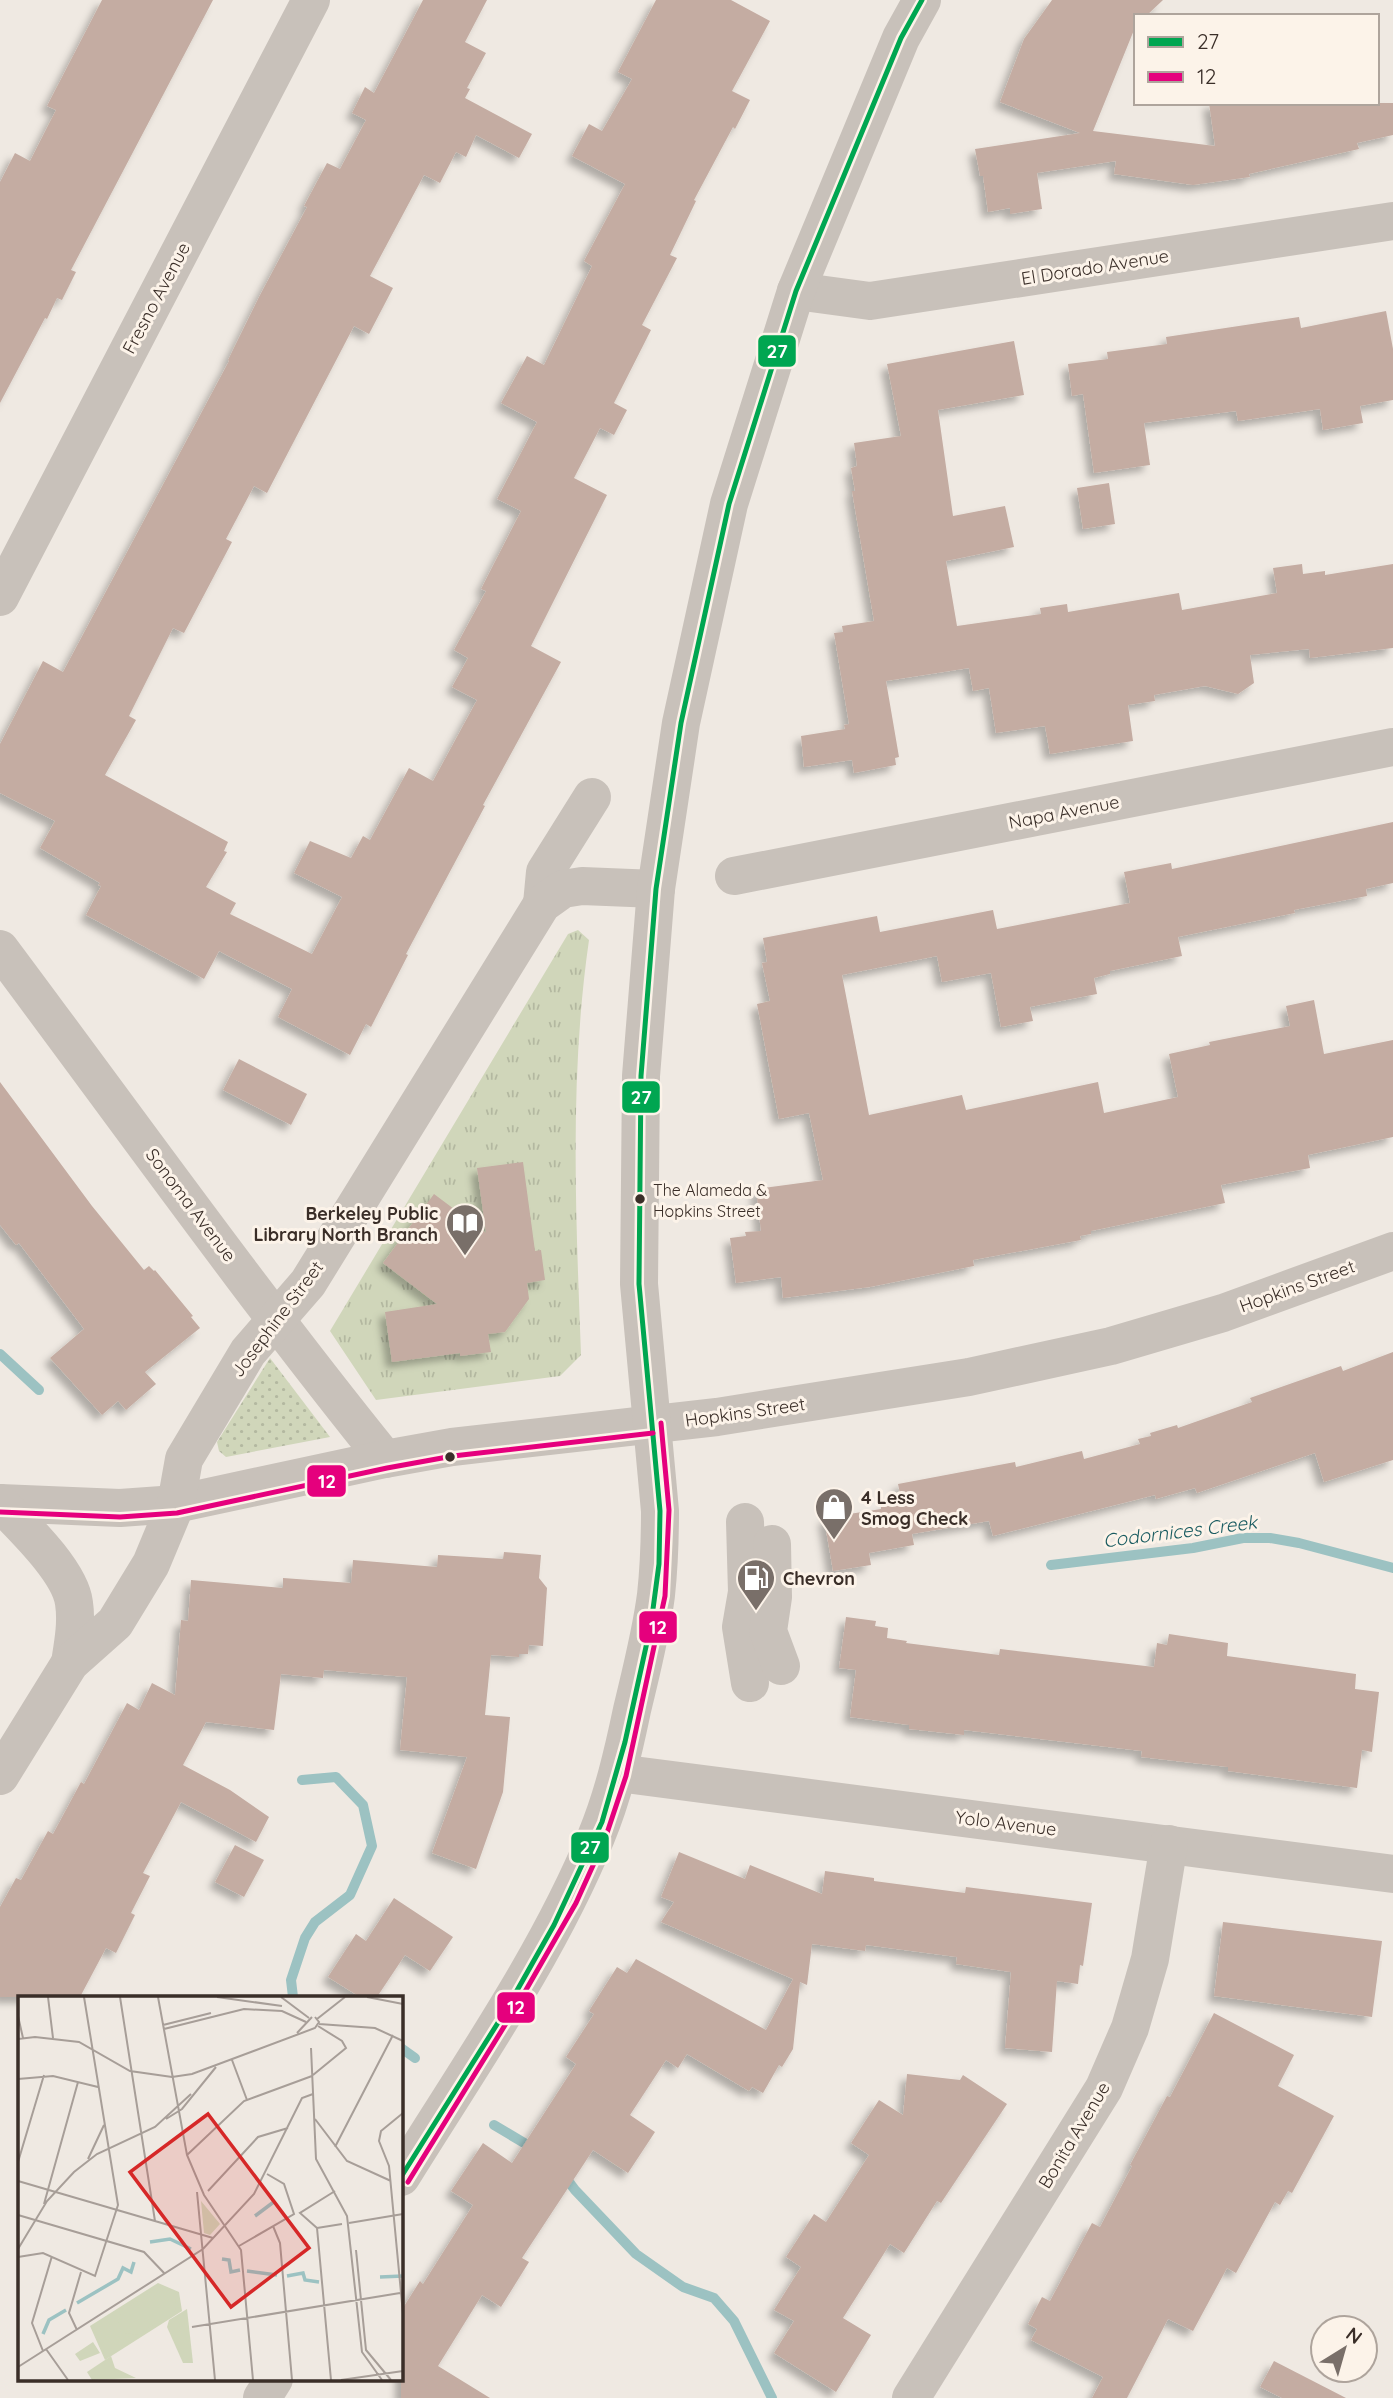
<svg xmlns="http://www.w3.org/2000/svg" width="1393" height="2398" viewBox="0 0 1393 2398" font-family="Quicksand,sans-serif">
<style>
.grass{fill:url(#grass-tufts)}
.garden{fill:url(#garden-dots)}
.lines{fill:none;stroke-linecap:round;stroke-linejoin:round}
.stream{stroke:#9cc2c2;stroke-width:10}
.building{fill:#c4aca2;filter:url(#shadow)}
.minor{stroke:#c8c1ba;stroke-width:38}
.bus-1-casing{stroke:#fcf3e9;stroke-width:10}
.bus-2-casing{stroke:#fcf3e9;stroke-width:10}
.bus-1{stroke:#00a651;stroke-width:5}
.bus-2{stroke:#e5007d;stroke-width:5}
.bus-dot{fill:#3a2e28;stroke:#fcf3e9;stroke-width:2.5}
.labels{text-anchor:middle;dominant-baseline:central;stroke-width:6;stroke-linejoin:round;paint-order:stroke}
.bus-label{font-size:16px;fill:#3a2e28;stroke:#fcf3e9;text-anchor:start}
.street-label{font-size:18px;fill:#3a2e28;stroke:#fcf3e9}
.poi-label{font-size:18px;font-weight:bold;fill:#3a2e28;stroke:#fcf3e9;text-anchor:start}
.water-label{font-size:19px;font-style:italic;fill:#195b60;stroke:#fcf3e9}
.inset-river{fill:none;stroke:#9cc2c2;stroke-width:3.5}
.inset-road{fill:none;stroke:#a79e98;stroke-width:2}
.view{fill:#d62828;fill-opacity:0.15;stroke:#d62828;stroke-width:3.5}
.inset-edge{fill:none;stroke:#3a2e28;stroke-width:3.5}
.line-badge{stroke:#fcf3e9;stroke-width:2.5}
.badge-label{font-size:19px;text-anchor:middle;font-weight:bold;fill:#fff}
</style>
<defs>
<pattern id="grass-tufts" width="24" height="20" patternUnits="userSpaceOnUse" patternTransform="scale(1.75)"><rect width="24" height="20" fill="#d0d6ba"/><path d="M3 7l-1-3M5 7V3M7 7l1-3M15 17l-1-3M17 17v-4M19 17l1-3" fill="none" stroke="#b3b8a0"/></pattern>
<pattern id="garden-dots" width="8" height="8" patternUnits="userSpaceOnUse" patternTransform="scale(1.75)"><rect width="8" height="8" fill="#d0d6ba"/><path d="M2 2h.1M6 6h.1" fill="none" stroke="#b3b8a0" stroke-width="1.8" stroke-linecap="round"/></pattern>
<filter id="shadow"><feDropShadow dx="-6" dy="6" stdDeviation="3.5" flood-color="#0004"/></filter>
</defs>
<rect width="100%" height="100%" fill="#efe9e2"/>
<path class="grass" d="M578,930L589,940C569,1078 576,1217 581,1355L560,1376L376,1400L330,1331L568,934Z"/>
<polygon class="garden" points="270,1358 330,1437 226,1457 219,1451 217,1442"/>
<g class="lines">
<g class="stream">
<polyline points="0,1354 39,1390"/>
<polyline points="1051,1565 1193,1548 1243,1538 1270,1538 1299,1543 1393,1568"/>
<polyline points="293,1997 291,1980 305,1938 315,1922 350,1895 372,1846 363,1805 336,1777 302,1780"/>
<polyline points="401,2048 415,2058"/>
<polyline points="494,2125 536,2150"/>
<polyline points="563,2174 575,2190 636,2254 683,2287 714,2298 734,2321 772,2398"/>
</g>
</g>
<g class="building">
<polygon points="102,0 213,0 71,270 76,272 62,300 57,298 47,319 45,318 0,403 0,182 15,153 30,161 56,110 47,106"/>
<polygon points="423,0 487,0 465,42 486,53 467,88 470,89 465,98 532,134 519,158 476,135 466,157 456,152 440,183 424,175 370,276 393,288 369,334 354,326 267,493 254,486 226,539 232,542 184,633 173,628 129,716 136,720 105,775 228,842 224,851 227,852 206,887 236,903 230,914 312,954 342,897 294,873 310,841 351,858 363,836 370,840 409,768 433,781 477,700 452,687 468,658 454,650 486,591 481,589 521,511 497,499 537,422 501,403 527,356 544,365 592,266 584,261 625,184 572,156 589,124 602,131 632,79 618,72 656,0 731,0 770,21 732,91 750,100 735,129 733,127 694,200 696,201 670,255 677,258 642,325 651,330 614,403 627,410 614,435 600,428 574,478 607,495 531,646 561,662 483,805 485,806 406,954 408,955 371,1027 366,1024 350,1055 278,1017 292,989 219,951 204,979 86,915 101,886 98,885 100,883 40,848 55,821 0,793 0,744 43,661 63,672 229,361 228,360 259,297 307,207 304,206 327,163 340,169 366,120 352,113 365,87 374,93"/>
<polygon points="1052,0 1163,0 1146,16 1136,16 1136,25 1093,131 1215,146 1209,103 1393,103 1393,135 1357,143 1359,149 1249,174 1250,177 1193,185 1114,174 1116,161 1037,173 1042,209 1010,214 1010,208 988,212 983,176 980,176 975,149 1080,133 1000,102 1024,39"/>
<polygon points="1386,311 1393,349 1393,400 1360,406 1363,423 1323,430 1320,409 1238,421 1236,411 1144,423 1150,465 1094,473 1083,394 1072,396 1068,364 1108,359 1107,352 1167,344 1166,337 1299,317 1301,328"/>
<polygon points="1014,341 1024,395 938,410 953,516 1005,506 1014,547 946,561 957,626 1041,614 1040,608 1067,604 1068,612 1179,593 1182,610 1277,593 1273,568 1302,564 1303,574 1325,571 1325,575 1393,564 1393,648 1310,658 1309,649 1250,655 1254,683 1238,694 1205,686 1154,695 1155,701 1128,705 1133,741 1050,754 1045,726 996,733 989,688 973,691 969,668 886,681 899,757 895,758 896,765 854,773 852,760 804,767 801,736 845,729 844,725 849,724 834,633 843,632 842,626 874,621 852,491 855,491 851,468 857,466 854,443 901,436 887,364"/>
<polygon points="1109,483 1115,524 1083,529 1077,488"/>
<polygon points="1393,822 1393,883 1366,889 1367,896 1294,910 1295,913 1178,937 1182,956 1110,971 1110,974 1094,978 1097,994 1030,1007 1033,1021 1001,1027 991,973 942,982 937,956 842,975 869,1115 962,1095 966,1110 1098,1082 1104,1113 1178,1097 1169,1054 1210,1045 1209,1042 1290,1026 1286,1006 1314,1000 1324,1054 1393,1040 1393,1137 1308,1155 1310,1168 1221,1185 1225,1203 1091,1231 1091,1234 1080,1236 1081,1240 973,1260 974,1266 870,1287 783,1298 781,1277 736,1283 730,1238 746,1236 745,1232 761,1231 756,1189 823,1180 809,1113 779,1119 757,1004 770,1001 762,963 767,962 763,938 877,916 880,932 993,910 997,929 1130,903 1124,872 1171,863 1172,869"/>
<polygon points="239,1059 307,1094 291,1125 223,1090"/>
<polygon points="0,1082 92,1206 144,1270 149,1266 154,1271 155,1270 193,1316 191,1317 200,1328 145,1372 156,1384 126,1410 118,1401 102,1415 50,1358 84,1329 19,1243 16,1245 0,1225"/>
<polygon points="523,1162 535,1251 541,1250 545,1280 527,1283 529,1299 505,1332 488,1334 491,1352 460,1356 460,1353 392,1362 385,1312 437,1304 383,1263 434,1194 486,1233 477,1168"/>
<polygon points="1393,1352 1393,1460 1324,1482 1315,1453 1197,1493 1195,1488 1156,1499 1155,1495 993,1536 989,1521 912,1534 914,1545 869,1553 871,1565 833,1571 824,1518 881,1509 881,1507 902,1503 898,1484 1015,1462 1016,1467 1082,1451 1084,1459 1140,1444 1138,1439 1151,1436 1150,1433 1177,1425 1178,1428 1252,1402 1250,1398 1341,1366 1343,1371"/>
<polygon points="504,1552 541,1555 539,1578 547,1588 543,1646 529,1645 528,1654 519,1654 519,1657 491,1655 485,1715 510,1717 503,1792 476,1869 432,1853 467,1757 400,1750 407,1677 324,1670 323,1678 281,1674 274,1730 206,1722 183,1765 230,1790 269,1817 256,1842 181,1802 143,1873 150,1876 131,1913 135,1915 116,1953 106,1948 80,1997 0,1997 0,1907 16,1878 21,1880 48,1831 53,1834 81,1782 84,1784 127,1703 139,1710 152,1683 175,1695 181,1620 188,1621 191,1580 283,1588 283,1578 351,1583 353,1560 437,1567 438,1555 503,1559"/>
<polygon points="846,1617 876,1621 875,1626 888,1628 887,1638 907,1641 906,1643 999,1655 1000,1649 1154,1667 1157,1643 1167,1645 1169,1634 1228,1643 1227,1656 1356,1674 1355,1689 1379,1692 1372,1752 1362,1750 1357,1788 1228,1771 1228,1767 1141,1757 1142,1751 964,1730 964,1735 909,1729 909,1725 850,1717 856,1670 839,1668"/>
<polygon points="235,1845 264,1860 244,1897 215,1882"/>
<polygon points="679,1852 745,1879 750,1865 822,1894 825,1871 874,1878 874,1881 965,1893 966,1887 1092,1903 1083,1966 1080,1965 1078,1984 1057,1981 1052,2052 1005,2048 1011,1972 956,1964 957,1957 866,1945 865,1951 812,1944 807,1985 800,1982 793,2049 782,2067 779,2065 763,2093 752,2087 749,2091 687,2054 678,2068 666,2060 630,2115 655,2132 628,2173 593,2150 522,2258 529,2262 501,2307 482,2295 438,2366 490,2398 401,2398 401,2311 420,2281 423,2284 473,2205 451,2191 483,2143 512,2163 576,2064 566,2057 594,2014 589,2011 617,1967 627,1973 636,1959 766,2030 793,1979 661,1922 674,1902 661,1897"/>
<polygon points="394,1898 453,1937 430,1971 405,1955 377,1997 360,1997 328,1977 356,1934 366,1941"/>
<polygon points="1223,1922 1382,1941 1372,2017 1214,1996"/>
<polygon points="1214,2013 1294,2055 1278,2086 1334,2116 1292,2193 1288,2191 1280,2205 1275,2202 1236,2273 1227,2268 1193,2331 1168,2319 1127,2398 1092,2398 1103,2377 1031,2340 1037,2329 1028,2324 1042,2297 1050,2301 1092,2223 1100,2227 1132,2166 1130,2165 1167,2096 1170,2097"/>
<polygon points="907,2074 960,2080 963,2075 1007,2104 941,2203 937,2201 904,2253 890,2244 843,2318 871,2335 836,2392 774,2353 794,2321 774,2310 801,2267 786,2257 814,2214 826,2222 869,2155 851,2143 879,2100 903,2115"/>
<polygon points="1274,2361 1346,2398 1282,2398 1260,2387"/>
</g>
<g class="lines">
<g class="minor">
<polyline points="796,291 870,301 1393,221"/>
<polyline points="0,597 311,0"/>
<polyline points="734,876 1393,747"/>
<polyline points="542,904 545,872 592,797"/>
<path d="M0,949C127,1119 251,1293 385,1459"/>
<polyline points="0,1503 120,1508 176,1504 385,1459 452,1447 717,1417 969,1377 1111,1346 1223,1313 1393,1251"/>
<path d="M0,1503C22,1526 70,1571 74,1603C77,1623 73,1644 70,1663"/>
<polyline points="745,1522 747,1592 741,1627 750,1683"/>
<polyline points="772,1544 773,1597 768,1631 781,1666"/>
<polyline points="618,1773 1393,1874"/>
<polyline points="0,1776 70,1663 115,1623 151,1564 176,1504 184,1459 248,1352 308,1283 542,904 563,889 582,886 656,889"/>
<path d="M401,2177C469,2067 547,1956 596,1837C613,1796 623,1753 632,1710C641,1672 651,1634 656,1595C659,1567 660,1539 660,1511L639,1284L641,1076L656,889L681,723L729,504L796,291L901,38L922,0"/>
<polyline points="262,2398 274,2379"/>
<polyline points="911,2398 1104,2088 1130,2028 1150,1959 1169,1844"/>
</g>
<defs>
<polyline id="bus-1" points="401,2177 506,2010 554,1925 602,1822 625,1742 651,1624 659,1564 660,1511 639,1284 641,1076 656,889 681,723 729,504 796,291 901,38 922,0"/>
<g id="bus-2">
<polyline points="0,1512 120,1517 177,1513 387,1468 453,1456 653,1433"/>
<polyline points="408,2182 515,2009 576,1903 605,1839 626,1776 665,1596 669,1510 661,1423"/>
</g>
</defs>
<use href="#bus-1" class="bus-1-casing"/>
<use href="#bus-2" class="bus-2-casing"/>
<use href="#bus-1" class="bus-1"/>
<use href="#bus-2" class="bus-2"/>
</g>
<defs>
<symbol id="library-pin" viewBox="-11 -11 22 30"><path d="M0 17L-7.5 6A9.5 9.5 0 1 1 7.5 6Z" fill="#796f69" stroke="#fcf3e9"/><path d="M-6-4Q-3-5.5-.7-3.5V5Q-3 3-6 4ZM6-4Q3-5.5 .7-3.5V5Q3 3 6 4Z" fill="#fff"/></symbol>
<symbol id="shop-pin" viewBox="-11 -11 22 30"><path d="M0 17L-7.5 6A9.5 9.5 0 1 1 7.5 6Z" fill="#796f69" stroke="#fcf3e9"/><path d="M-5-2.5h2.3a2.7 3.5 0 0 1 5.4 0H5L5.5 6h-11ZM-1.5-2.5h3a1.5 2.3 0 0 0-3 0Z" fill="#fff"/></symbol>
<symbol id="fuel-pin" viewBox="-11 -11 22 30"><path d="M0 17L-7.5 6A9.5 9.5 0 1 1 7.5 6Z" fill="#796f69" stroke="#fcf3e9"/><path d="M-5.5-6h7V0h2V4h1.3V-2.5L3-4.5l.8-.8L6-3V5H2.5V1h-1V6h-7ZM-4.2-4.7v3.2H.2V-4.7Z" fill="#fff"/></symbol>
</defs>
<g fill-rule="evenodd">
<use href="#library-pin" x="443" y="1201" width="44" height="60"/>
<use href="#shop-pin" x="812" y="1485" width="44" height="60"/>
<use href="#fuel-pin" x="734" y="1556" width="44" height="60"/>
</g>
<g class="bus-dot">
<circle cx="640" cy="1199" r="6"/>
<circle cx="450" cy="1457" r="6"/>
</g>
<g class="labels">
<g class="bus-label">
<text x="653" y="1190">The Alameda &amp;<tspan x="653" dy="21">Hopkins Street</tspan></text>
</g>
<g class="street-label">
<text transform="translate(1095 267) rotate(-9)">El Dorado Avenue</text>
<text transform="translate(156 298) rotate(-62)">Fresno Avenue</text>
<text transform="translate(1064 812) rotate(-11)">Napa Avenue</text>
<text transform="translate(191 1205) rotate(53)">Sonoma Avenue</text>
<text transform="translate(1297 1286) rotate(-20)">Hopkins Street</text>
<text transform="translate(277 1319) rotate(-53)">Josephine Street</text>
<text transform="translate(745 1412) rotate(-8)">Hopkins Street</text>
<text transform="translate(1006 1823) rotate(7)">Yolo Avenue</text>
<text transform="translate(1074 2135) rotate(-59)">Bonita Avenue</text>
</g>
<g class="poi-label">
<text x="438" y="1213" text-anchor="end">Berkeley Public<tspan x="438" dy="21">Library North Branch</tspan></text>
<text x="861" y="1497">4 Less<tspan x="861" dy="21">Smog Check</tspan></text>
<text x="783" y="1578">Chevron</text>
</g>
<g class="water-label">
<text transform="translate(1180 1531) rotate(-7)">Codornices Creek</text>
</g>
</g>
<g transform="translate(18 1996)">
<rect width="385" height="385" fill="#efe9e2"/>
<path d="M183,205L202,228L192,239L186,237ZM140,287L161,296L164,315L87,364L72,330Z" fill="#d0d6ba"/>
<path d="M169,313L175,367H165L149,331L151,324Z" fill="#d0d6ba"/>
<path d="M141,291L157,296L158,314L120,339L106,337L100,326L104,315ZM75,346L82,357L62,365L57,358ZM93,360L97,372L118,382L74,384L69,376Z" fill="#d0d6ba"/>
<path class="inset-river" d="M237,220L257,205M132,246L152,243L173,253M204,263L211,264L213,276L222,274M229,275L259,279M269,280L285,277L287,284L301,286M362,281L385,280M59,307L100,283L105,272L113,276L116,266M25,338L31,324L48,314"/>
<path class="inset-road" d="M30,1L35,42M102,1L137,225M140,1L169,159L186,199L223,254L235,384M199,1L264,10M263,1L291,22M349,1L385,8M0,20L5,42M299,23L327,1M301,28L357,32L385,45M145,29L193,17M146,33L226,13L264,15L288,26M279,37L294,21M0,43L17,41L61,46L112,75L154,81L174,78L297,32L301,26L297,21M293,52L298,163L329,220L344,356L364,384M214,64L229,104M295,79L328,52L324,45L300,30M0,83L35,80L80,91M385,117L363,135L361,145L371,170L385,318M148,123L164,113L198,71M297,123L329,165L373,185M317,151L375,39M169,159L226,105L294,80M70,163L86,129M0,166L26,79M0,185L195,242M190,195L240,141L270,132M179,196L197,384M26,208L60,86M0,219L126,256L147,278M331,227L385,218M255,230L262,247L274,384M299,232L324,228M221,250L276,218L266,188L249,178M0,253L29,205L56,176L79,158L137,131L173,98M338,254L348,354L373,384M0,261L25,257L77,280L100,209L66,1M174,331L382,297M59,334L51,317L63,276M28,353L50,384M25,355L14,327L34,260M0,371L185,253L236,198L284,102L295,98M313,384L299,232L282,217L317,195M323,384L385,375"/>
<path class="view" d="M190,118L291,252L213,311L112,176Z"/>
<rect width="385" height="385" class="inset-edge"/>
</g>
<g class="line-badge">
<rect x="757" y="334" width="40" height="34" rx="7" fill="#00a651"/>
<rect x="621" y="1080" width="40" height="34" rx="7" fill="#00a651"/>
<rect x="306" y="1464" width="41" height="34" rx="7" fill="#e5007d"/>
<rect x="638" y="1610" width="40" height="34" rx="7" fill="#e5007d"/>
<rect x="570" y="1831" width="40" height="33" rx="7" fill="#00a651"/>
<rect x="496" y="1991" width="40" height="33" rx="7" fill="#e5007d"/>
</g>
<g class="badge-label">
<text x="777" y="358">27</text>
<text x="641" y="1104">27</text>
<text x="327" y="1488">12</text>
<text x="658" y="1634">12</text>
<text x="590" y="1854">27</text>
<text x="516" y="2014">12</text>
</g>
<rect x="1134" y="14" width="245" height="91" fill="#fcf3e9" stroke="#aea49c" stroke-width="2"/>
<rect x="1148" y="37" width="35" height="10" fill="#00a651" stroke="#aea49c" stroke-width="2"/>
<text x="1197" y="49" font-size="21" fill="#3a2e28">27</text>
<rect x="1148" y="72" width="35" height="10" fill="#e5007d" stroke="#aea49c" stroke-width="2"/>
<text x="1197" y="84" font-size="21" fill="#3a2e28">12</text>
<g transform="translate(1344 2349) rotate(37)"><circle r="33" fill="#fcf3e9" stroke="#aea49c" stroke-width="2"/>
<path d="M0-5L12 26L0 18L-12 26Z" fill="#796f69"/>
<text y="-10" font-size="19" font-weight="bold" text-anchor="middle" fill="#3a2e28">N</text>
</g>
</svg>
